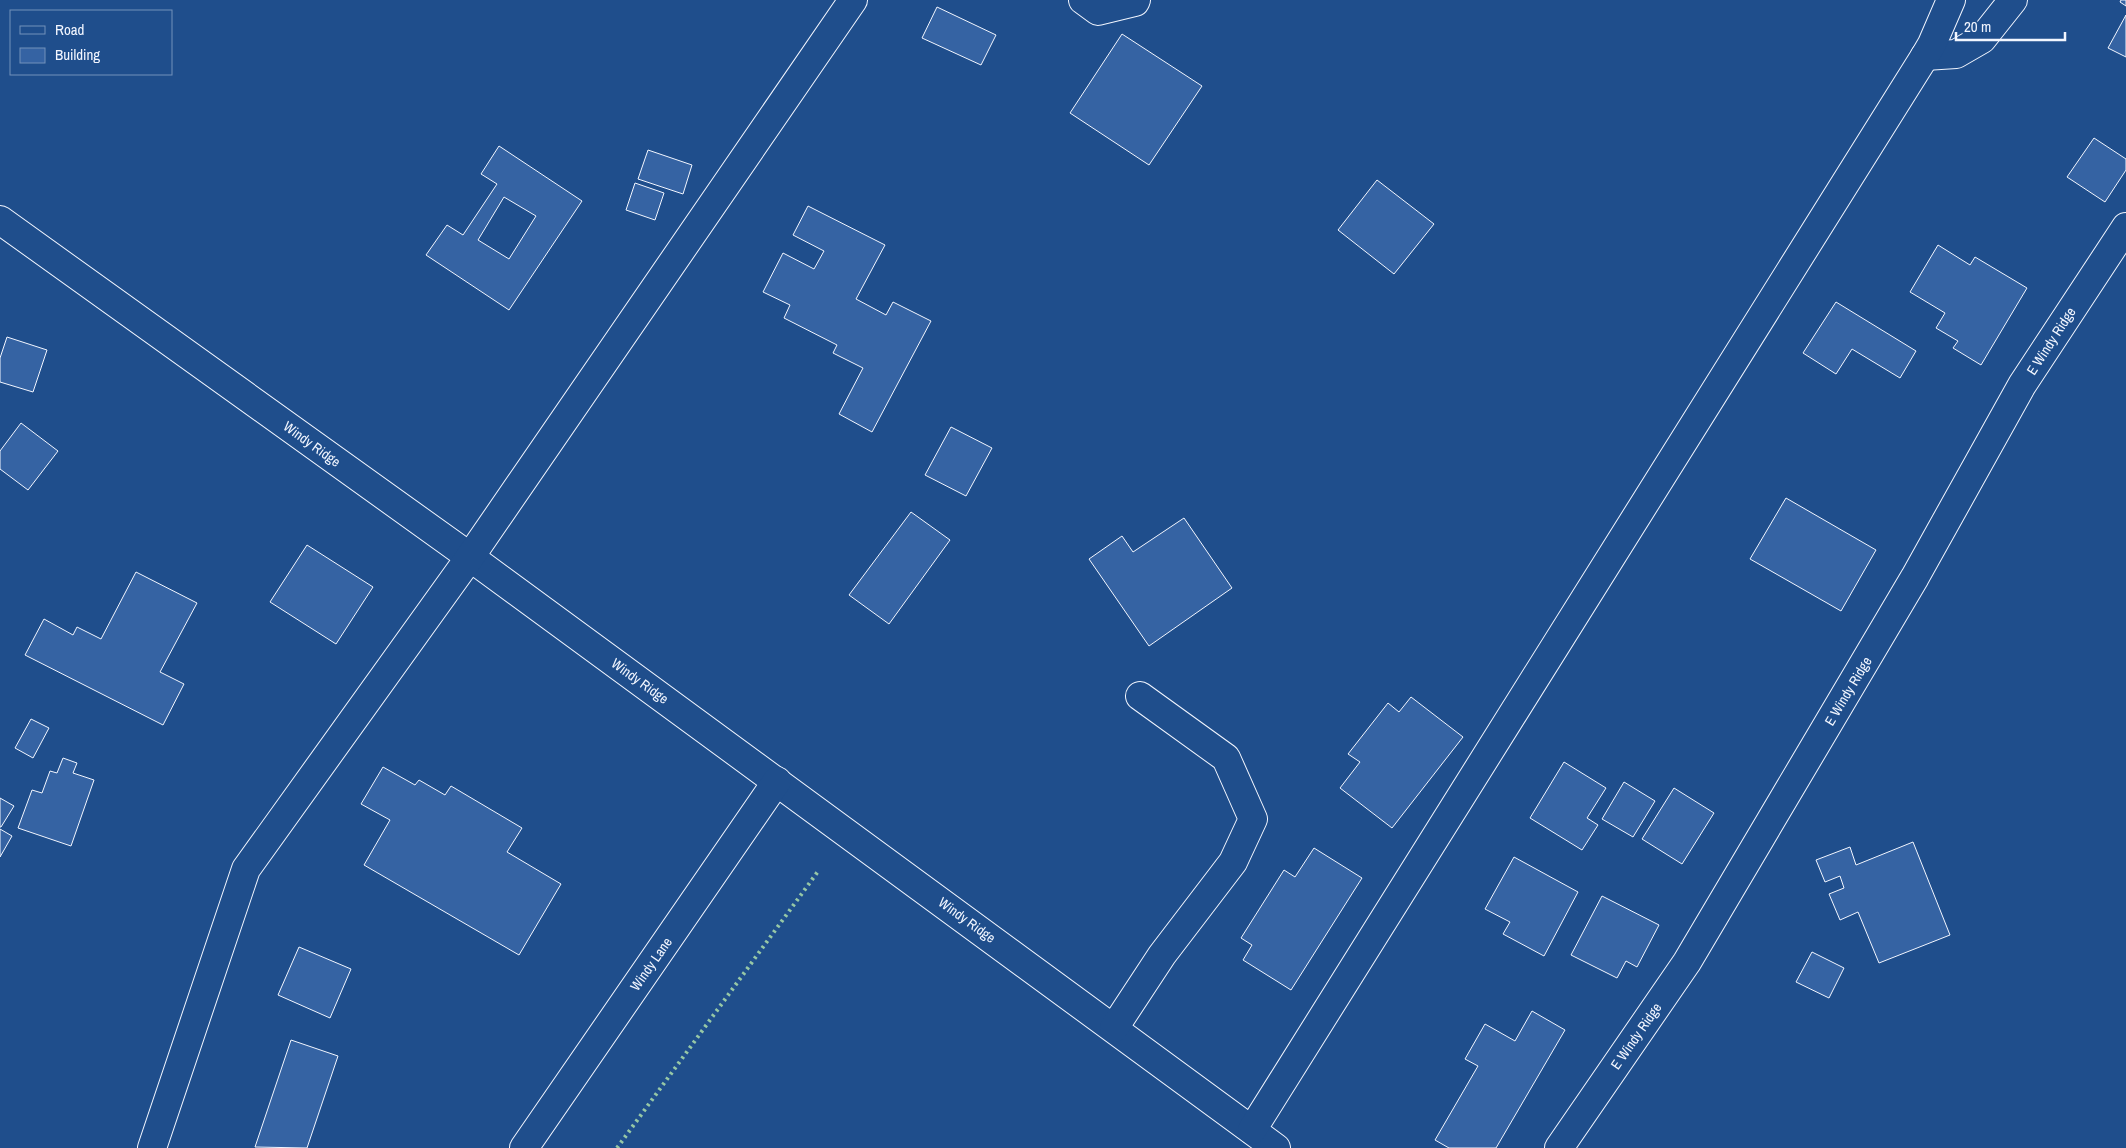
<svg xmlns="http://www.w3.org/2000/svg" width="2126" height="1148" viewBox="0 0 2126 1148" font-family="'Archivo Narrow',sans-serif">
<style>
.building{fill:#3563a3;stroke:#f2f6ff;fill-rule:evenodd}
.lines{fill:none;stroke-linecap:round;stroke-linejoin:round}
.minor-casing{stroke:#f2f6ff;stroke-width:30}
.minor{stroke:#1f4e8c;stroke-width:28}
.hedge{stroke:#97c8a6;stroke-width:4;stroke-dasharray:2.5 4;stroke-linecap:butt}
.labels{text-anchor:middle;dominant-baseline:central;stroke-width:4;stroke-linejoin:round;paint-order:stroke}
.street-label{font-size:14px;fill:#f2f6ff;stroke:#1f4e8c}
</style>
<rect width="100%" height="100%" fill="#1f4e8c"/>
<g class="building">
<polygon points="2121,0 2126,0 2126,6 2120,2"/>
<polygon points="937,7 996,35 981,65 922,38"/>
<polygon points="2126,15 2126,57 2108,48"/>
<polygon points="1122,34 1202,86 1149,165 1070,113"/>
<polygon points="2094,138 2126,159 2126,170 2105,202 2067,177"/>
<path d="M499,146L582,201L509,310L426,255L447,225L463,235L497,184L481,174ZM504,197L536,216L509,259L478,240Z"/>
<polygon points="648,150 692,165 683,194 638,179"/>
<polygon points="1377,180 1434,224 1394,274 1338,230"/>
<polygon points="635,183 664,193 655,220 626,210"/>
<polygon points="808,206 885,245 856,299 886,315 893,302 931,321 872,432 839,414 863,368 833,353 837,345 784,318 790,305 763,292 783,253 814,269 824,251 793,235"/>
<polygon points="1938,245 1970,265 1975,257 2027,288 1981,365 1953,348 1958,341 1936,328 1945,313 1910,292"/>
<polygon points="1836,302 1916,351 1900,378 1852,349 1836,374 1803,353"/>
<polygon points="7,337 47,350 33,392 0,382 0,358"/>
<polygon points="21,423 58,451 28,490 0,469 0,451"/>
<polygon points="951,427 992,448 966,496 925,475"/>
<polygon points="1786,498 1876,550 1841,611 1750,559"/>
<polygon points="911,512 950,540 889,624 849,595"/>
<polygon points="1184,518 1232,588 1149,646 1089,559 1122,536 1133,552"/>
<polygon points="307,545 373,587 336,644 270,602"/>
<polygon points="136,572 197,603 160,672 184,684 163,725 25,655 44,619 73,635 77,627 101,639"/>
<polygon points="1411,697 1463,737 1392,828 1340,788 1360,762 1348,754 1388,703 1399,712"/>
<polygon points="31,719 49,728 33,758 15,748"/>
<polygon points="63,758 77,763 73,773 94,780 71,846 18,828 32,790 42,793 50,771 57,773"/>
<polygon points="1564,762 1606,788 1587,818 1598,825 1582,850 1530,818"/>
<polygon points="383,767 415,785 419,780 445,795 451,786 522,828 507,852 561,884 519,955 364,865 390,820 361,804"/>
<polygon points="1624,782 1655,801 1633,837 1602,819"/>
<polygon points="1674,788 1714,813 1682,864 1642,839"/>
<polygon points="0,798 14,806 1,827 0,827"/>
<polygon points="0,829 12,836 0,857"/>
<polygon points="1913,842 1950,935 1879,963 1858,912 1840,920 1829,894 1844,888 1840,876 1825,882 1816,860 1850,847 1856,865"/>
<polygon points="1314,848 1362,878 1291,990 1243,960 1252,945 1241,938 1284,870 1295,877"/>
<polygon points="1514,857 1578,892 1544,956 1503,934 1510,922 1485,909"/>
<polygon points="1602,896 1659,925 1637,967 1626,961 1617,978 1571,955"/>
<polygon points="299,947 351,969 330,1018 278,995"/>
<polygon points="1812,952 1844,968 1829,998 1796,982"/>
<polygon points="1532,1011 1565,1030 1496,1148 1449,1148 1435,1140 1478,1066 1465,1059 1485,1024 1515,1041"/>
<polygon points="291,1040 338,1056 307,1148 255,1147"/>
</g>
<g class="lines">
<defs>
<g id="minor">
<polyline points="1083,0 1098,11 1135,2 1136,0"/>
<polyline points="1925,56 1956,54 1982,39 2013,0"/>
<polyline points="0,220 470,557 1276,1148"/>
<polyline points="1114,1028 1162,955 1233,862 1253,819 1226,758 1140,696"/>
<polyline points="1252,1130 1925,56 1932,44 1951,0"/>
<polyline points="152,1148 246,869 470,557 853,0"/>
<polyline points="524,1148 777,781"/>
<polyline points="1559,1148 1687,962 1915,577 2022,385 2126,227"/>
</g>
</defs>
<use href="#minor" class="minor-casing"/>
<use href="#minor" class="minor"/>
<polyline class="hedge" points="617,1148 819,870"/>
</g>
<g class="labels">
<g class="street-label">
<text transform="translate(2051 341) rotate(-57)">E Windy Ridge</text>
<text transform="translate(312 444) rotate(36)">Windy Ridge</text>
<text transform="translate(640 681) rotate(36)">Windy Ridge</text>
<text transform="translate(1848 691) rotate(-59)">E Windy Ridge</text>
<text transform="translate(967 920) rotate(36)">Windy Ridge</text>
<text transform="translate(651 964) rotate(-55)">Windy Lane</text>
<text transform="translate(1636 1036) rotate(-55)">E Windy Ridge</text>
</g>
</g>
<rect x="10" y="10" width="162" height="65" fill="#1f4e8c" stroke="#7391ba"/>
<rect x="20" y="26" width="25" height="8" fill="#1f4e8c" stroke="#7391ba"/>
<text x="55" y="35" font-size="15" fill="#f2f6ff">Road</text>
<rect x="20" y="48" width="25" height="15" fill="#3563a3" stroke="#7391ba"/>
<text x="55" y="60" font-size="15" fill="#f2f6ff">Building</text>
<path d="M1956 32v8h109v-8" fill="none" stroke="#f2f6ff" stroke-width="2.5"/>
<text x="1964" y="32" font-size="15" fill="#f2f6ff" stroke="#1f4e8c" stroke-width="4" paint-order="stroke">20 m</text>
</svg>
